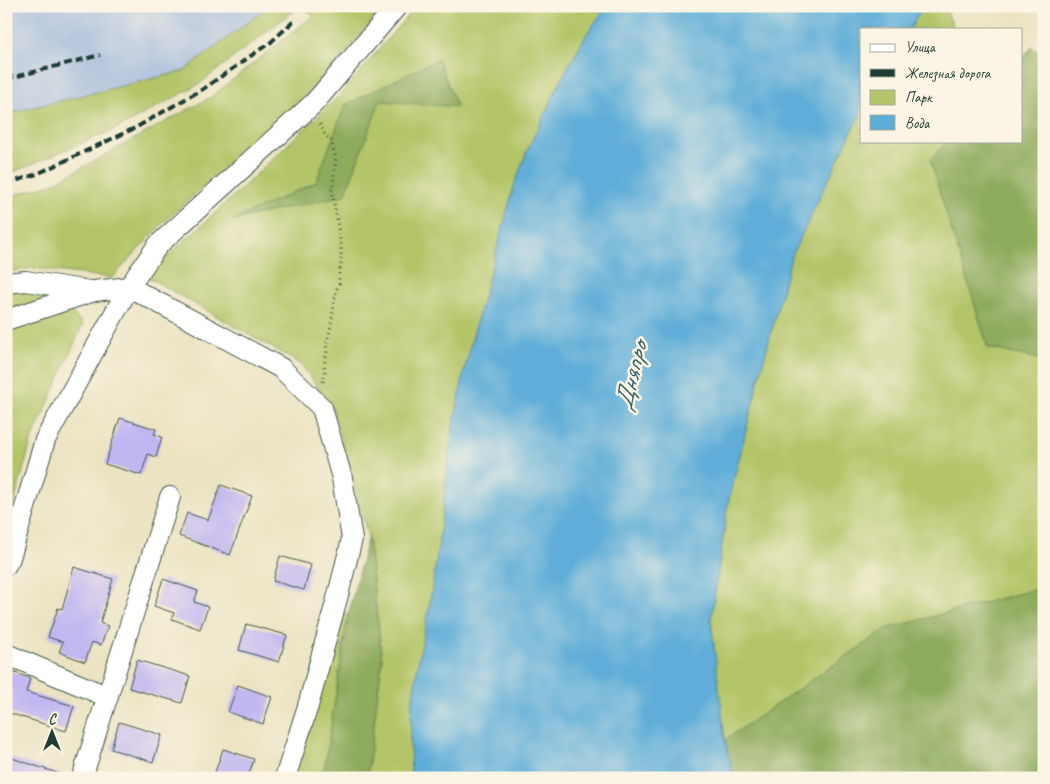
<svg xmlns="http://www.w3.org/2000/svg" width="1050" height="784" viewBox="0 0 1050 784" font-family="Caveat,sans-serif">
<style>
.industrial{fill:#b6c6de}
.green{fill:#b3c568;stroke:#69814e}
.forest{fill:#8eaa5c;stroke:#567448}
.water{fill:#5eadd8;stroke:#3e7586}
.building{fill:#c1b6f1}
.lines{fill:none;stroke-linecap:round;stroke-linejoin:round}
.minor-casing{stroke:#3e5649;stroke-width:22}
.path{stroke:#3e5649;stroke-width:3;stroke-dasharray:1 4;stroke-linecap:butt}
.minor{stroke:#fff;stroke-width:20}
.rail{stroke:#1f3d34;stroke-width:4;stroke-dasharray:8 4;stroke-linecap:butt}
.labels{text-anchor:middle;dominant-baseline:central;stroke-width:5;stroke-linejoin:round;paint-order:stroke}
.water-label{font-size:26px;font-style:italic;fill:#325f65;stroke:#fcf5e5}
</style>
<rect width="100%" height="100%" fill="#fcf5e5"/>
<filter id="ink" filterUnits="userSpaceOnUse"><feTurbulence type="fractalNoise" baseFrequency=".02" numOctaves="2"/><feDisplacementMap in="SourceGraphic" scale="10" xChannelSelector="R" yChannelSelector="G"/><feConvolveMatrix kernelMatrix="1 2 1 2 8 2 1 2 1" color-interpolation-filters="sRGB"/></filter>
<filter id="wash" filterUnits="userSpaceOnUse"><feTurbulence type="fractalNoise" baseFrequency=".0096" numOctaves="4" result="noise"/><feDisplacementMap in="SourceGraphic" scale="20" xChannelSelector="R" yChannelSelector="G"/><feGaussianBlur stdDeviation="1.12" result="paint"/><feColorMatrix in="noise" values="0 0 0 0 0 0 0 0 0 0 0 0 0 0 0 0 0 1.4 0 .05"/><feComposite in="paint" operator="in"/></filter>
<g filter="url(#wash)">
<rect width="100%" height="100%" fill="#ebe3c1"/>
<polygon class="industrial" points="6,6 269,6 184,71 6,114"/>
<g class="green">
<polygon points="269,6 300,6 199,84 120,127 6,175 6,114 184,71"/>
<polygon points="303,6 385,6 324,78 162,224 112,278 32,268 6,273 6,197 52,184 211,97 313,16"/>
<polygon points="416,6 607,6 588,32 564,74 527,151 514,186 476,324 464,372 450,444 439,541 430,603 419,658 412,703 410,741 411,778 367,778 382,660 368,536 332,407 301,364 146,276 239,191 342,93"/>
<polygon points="924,6 945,6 954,29 910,29"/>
<polygon points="861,112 861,141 947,141 931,160 988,348 1044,360 1044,587 886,629 725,740 711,620 728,503 757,386 791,257"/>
<polygon points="6,291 53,293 83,324 31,442 6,531"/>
<polygon points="331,612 348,615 323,778 281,778"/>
</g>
<g class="forest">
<polygon points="1032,47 1044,57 1044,360 988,348 930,160 947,141 1021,141 1021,59"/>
<polygon points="438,59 457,107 380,101 345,195 233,220 316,182 345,105"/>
<polygon points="368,536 382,660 367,778 323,778 348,615"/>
<polygon points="1044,587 1044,778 734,778 725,740 886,629"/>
</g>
<polygon class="water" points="607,6 924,6 910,29 861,29 861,112 791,257 757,386 728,503 711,620 725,740 734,778 411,778 410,741 412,703 419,658 430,603 439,541 450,444 464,372 476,324 514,186 527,151 564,74 588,32"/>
<g id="blocks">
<g class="building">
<polygon points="120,418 156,429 154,434 162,437 156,457 148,454 141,475 105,464"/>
<polygon points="221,485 252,496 230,555 179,536 187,513 208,520"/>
<polygon points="280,556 311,565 304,590 273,581"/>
<polygon points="74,567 113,579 100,623 108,626 101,645 92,642 85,662 59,652 63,642 48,637 58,608 62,609"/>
<polygon points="163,579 198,591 194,602 208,607 200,629 172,619 174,613 154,606"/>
<polygon points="246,624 287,635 279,662 239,650"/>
<polygon points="137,660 190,676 182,703 129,688"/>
<polygon points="6,670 30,678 26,692 74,706 66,731 6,712"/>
<polygon points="238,685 272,697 263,724 228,712"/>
<polygon points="119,722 162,735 153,762 111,749"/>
<polygon points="223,749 254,759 248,778 213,778"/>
<polygon points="6,756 63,775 62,778 6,778"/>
</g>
</g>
</g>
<g filter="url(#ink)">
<use href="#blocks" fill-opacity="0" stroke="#3e5649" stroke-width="1"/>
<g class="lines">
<defs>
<g id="minor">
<polyline points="6,283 26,281 89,291"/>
<polyline points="129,287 281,368 322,408 342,478 352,539 339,591 308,706 285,778"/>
<polyline points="6,320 94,291 129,287"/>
<polyline points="6,565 10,558 45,440 129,287 158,245 314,103 397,6"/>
<polyline points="6,654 108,697"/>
<polyline points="82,778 170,497"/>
</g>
</defs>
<use href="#minor" class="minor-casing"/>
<polyline class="path" points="320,124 325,135 331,140 336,159 332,190 341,245 341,265 339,274 339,284 336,291 330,331 326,344 327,351 324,365 325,373 323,382"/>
<use href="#minor" class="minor"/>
<g class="rail">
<polyline points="6,79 100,55"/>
<polyline points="6,184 37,174 135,128 203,89 271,42 296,19"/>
</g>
</g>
</g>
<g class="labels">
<g class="water-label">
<text transform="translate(631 376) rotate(-76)">Дняпро</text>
</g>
</g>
<rect width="1050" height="784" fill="none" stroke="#fcf5e5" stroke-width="25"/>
<rect x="860" y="28" width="162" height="115" fill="#fcf5e5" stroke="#a4ab9e"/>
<rect x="870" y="44" width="25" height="8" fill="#ffffff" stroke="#a4ab9e"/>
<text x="905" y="52" font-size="15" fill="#1f3d34">Улица</text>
<rect x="870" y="69" width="25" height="8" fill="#1f3d34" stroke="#a4ab9e"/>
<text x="905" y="78" font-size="15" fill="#1f3d34">Железная дорога</text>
<rect x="870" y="90" width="25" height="15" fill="#b3c568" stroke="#a4ab9e"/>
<text x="905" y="102" font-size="15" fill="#1f3d34">Парк</text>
<rect x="870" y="115" width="25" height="15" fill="#5eadd8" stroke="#a4ab9e"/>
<text x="905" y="128" font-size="15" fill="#1f3d34">Вода</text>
<g transform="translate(52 732)" stroke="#fcf5e5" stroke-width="4" paint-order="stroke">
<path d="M0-4L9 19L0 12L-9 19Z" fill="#1f3d34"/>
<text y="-8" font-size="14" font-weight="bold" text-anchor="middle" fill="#1f3d34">С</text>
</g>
</svg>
